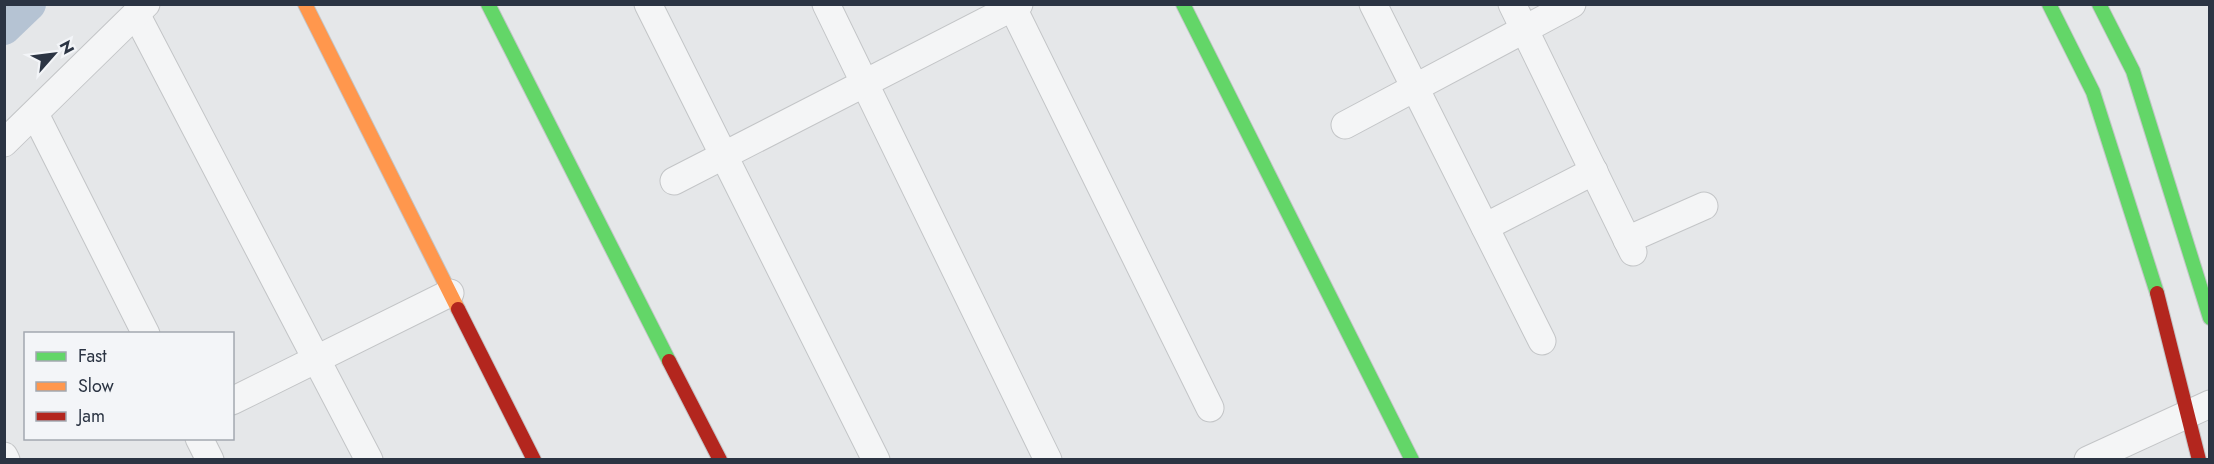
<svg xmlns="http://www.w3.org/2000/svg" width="2214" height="464" viewBox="0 0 2214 464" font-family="Jost,sans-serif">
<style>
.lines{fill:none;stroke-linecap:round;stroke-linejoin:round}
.canal{stroke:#b5c3d3;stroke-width:34}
.street-casing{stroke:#c3c5c7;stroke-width:29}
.fast-casing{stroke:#c3c5c7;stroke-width:16}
.slow-casing{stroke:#c3c5c7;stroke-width:16}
.jam-casing{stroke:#c3c5c7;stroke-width:16}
.street{stroke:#f4f5f6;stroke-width:27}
.fast{stroke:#63d668;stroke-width:14}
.slow{stroke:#ff974d;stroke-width:14}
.jam{stroke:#b3261e;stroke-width:14}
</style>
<rect width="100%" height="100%" fill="#e5e7e9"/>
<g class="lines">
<polyline class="canal" points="4,28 29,4"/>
<defs>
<g id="street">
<polyline points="648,4 876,460"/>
<polyline points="826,4 1048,460"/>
<polyline points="1011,4 1210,408"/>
<polyline points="1373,4 1542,341"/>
<polyline points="1512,4 1633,252"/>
<polyline points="136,14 369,460"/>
<polyline points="35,114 146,334"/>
<polyline points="1345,125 1572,4"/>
<polyline points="4,143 146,4"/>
<polyline points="674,181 1019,4"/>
<polyline points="1485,227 1594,171"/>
<polyline points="1627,240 1704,206"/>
<polyline points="232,401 450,293"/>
<polyline points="199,438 210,460"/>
<polyline points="4,456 6,460"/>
<polyline points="2088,460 2210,404"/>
</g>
<g id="fast">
<polyline points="488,4 669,361"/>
<polyline points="1183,4 1412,460"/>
<polyline points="2049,4 2093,92 2157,293"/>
<polyline points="2099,4 2133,71 2210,318"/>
</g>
<polyline id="slow" points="305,4 458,309"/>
<g id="jam">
<polyline points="2157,293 2199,460"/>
<polyline points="458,309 534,460"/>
<polyline points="669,361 720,460"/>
</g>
</defs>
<use href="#street" class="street-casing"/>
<use href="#fast" class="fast-casing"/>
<use href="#slow" class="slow-casing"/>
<use href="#jam" class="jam-casing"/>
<use href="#street" class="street"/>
<use href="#fast" class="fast"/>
<use href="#slow" class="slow"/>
<use href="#jam" class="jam"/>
</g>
<rect width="2214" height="464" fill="none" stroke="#2b3443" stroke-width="12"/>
<rect x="24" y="332" width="210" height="108" fill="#f3f5f8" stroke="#a3a8b0" stroke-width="1.5"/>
<rect x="36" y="352" width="30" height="9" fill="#63d668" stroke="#a3a8b0" stroke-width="1.5"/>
<text x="78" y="362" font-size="18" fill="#2b3443">Fast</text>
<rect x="36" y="382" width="30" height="9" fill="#ff974d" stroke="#a3a8b0" stroke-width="1.5"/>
<text x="78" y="392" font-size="18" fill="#2b3443">Slow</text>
<rect x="36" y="412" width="30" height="9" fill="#b3261e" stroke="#a3a8b0" stroke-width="1.5"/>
<text x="78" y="422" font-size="18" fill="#2b3443">Jam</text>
<g transform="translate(54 54) rotate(62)" stroke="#f3f5f8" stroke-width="4.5" paint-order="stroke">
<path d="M0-4.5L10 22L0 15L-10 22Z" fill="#2b3443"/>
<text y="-9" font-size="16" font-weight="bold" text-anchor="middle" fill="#2b3443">N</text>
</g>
</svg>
